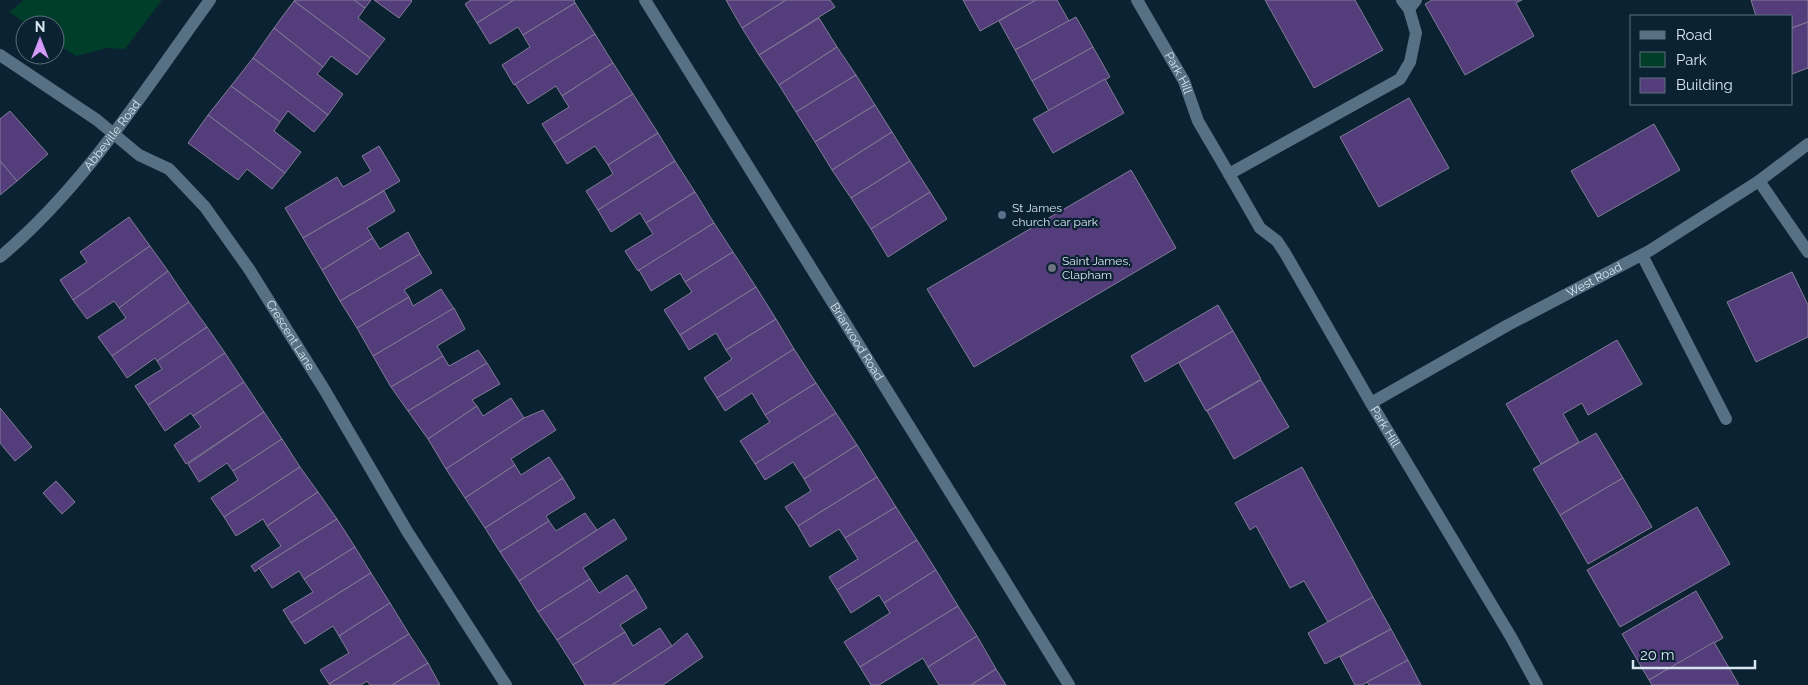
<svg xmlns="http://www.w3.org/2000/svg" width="1808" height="685" viewBox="0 0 1808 685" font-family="Raleway,sans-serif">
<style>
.green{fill:#003e29}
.building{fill:#533d7b;stroke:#837c97}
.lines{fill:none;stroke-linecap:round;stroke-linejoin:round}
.lane{stroke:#577083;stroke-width:12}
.street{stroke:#577083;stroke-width:12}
.secondary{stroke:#577083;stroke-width:12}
.service-dot{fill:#5c6f8a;stroke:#0b2232;stroke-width:2}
.worship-dot{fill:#6b7280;stroke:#0b2232;stroke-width:2}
.labels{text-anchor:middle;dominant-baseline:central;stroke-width:4.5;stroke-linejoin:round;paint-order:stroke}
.street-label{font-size:12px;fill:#d7e5f0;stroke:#0b2232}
.poi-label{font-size:12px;fill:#d7e5f0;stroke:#0b2232;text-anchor:start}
</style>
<rect width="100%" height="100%" fill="#0b2232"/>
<polygon class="green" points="24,0 162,0 125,49 107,48 76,56 55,43 55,25 29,25 9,12"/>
<g class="building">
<polygon points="295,0 354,0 365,8 358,18 385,39 370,58 294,1"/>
<polygon points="354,0 371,0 365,8"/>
<polygon points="374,0 411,0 412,1 399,18"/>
<polygon points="471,0 514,0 477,23 465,4"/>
<polygon points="514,0 574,0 575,3 523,35 518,27 490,44 477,23"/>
<polygon points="726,0 786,0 742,28"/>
<polygon points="786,0 830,0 835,7 759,55 742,28"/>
<polygon points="963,0 1036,0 980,31"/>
<polygon points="1036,0 1057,0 1069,21 1015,50 999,21"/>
<polygon points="1265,0 1355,0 1383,50 1314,88"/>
<polygon points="1432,0 1522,0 1516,3 1534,36 1465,75 1425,4"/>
<polygon points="1751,0 1808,0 1808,22 1792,28 1792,16 1756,16"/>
<polygon points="294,1 370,58 357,75 331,56 323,67 274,28"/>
<polygon points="575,3 595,34 514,85 502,65 530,47 523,35"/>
<polygon points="1076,17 1093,47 1032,81 1015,50"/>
<polygon points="819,18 837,47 779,85 759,55"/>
<polygon points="1808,22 1808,68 1792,74 1792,28"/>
<polygon points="274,28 323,67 317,74 343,94 328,115 253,58"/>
<polygon points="595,34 613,63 562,96 556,86 528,104 515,84"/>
<polygon points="837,47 856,75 796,112 779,85"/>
<polygon points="1093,47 1110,77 1049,111 1032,81"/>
<polygon points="253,58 328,115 314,132 288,111 280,122 231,86"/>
<polygon points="613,63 633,94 554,143 542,124 569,107 562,96"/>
<polygon points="856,75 875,105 815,142 796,112"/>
<polygon points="1105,79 1124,113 1053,153 1033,119"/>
<polygon points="231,86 280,122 274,131 301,152 285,173 208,115"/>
<polygon points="633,94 658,133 608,165 595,146 567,164 554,143"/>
<polygon points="1409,98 1449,168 1379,207 1340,137"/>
<polygon points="875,105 892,132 832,170 815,142"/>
<polygon points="10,111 48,154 17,181 0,161 0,119"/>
<polygon points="208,115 285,173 272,189 247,169 238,180 188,143"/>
<polygon points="1654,124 1680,170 1598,217 1571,171"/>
<polygon points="892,132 910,161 851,198 832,170"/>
<polygon points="658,133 675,161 598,210 586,191 613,174 608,165"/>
<polygon points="379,146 400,181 303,238 285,208 337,177 343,187 371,171 362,156"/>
<polygon points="0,161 17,181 0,195"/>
<polygon points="675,161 695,192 646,223 640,213 611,232 598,210"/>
<polygon points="910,161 930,192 871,229 851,198"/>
<polygon points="1131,170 1176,248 974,367 927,289"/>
<polygon points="384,191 395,211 367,228 373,238 322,270 303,238"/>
<polygon points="695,192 714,223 638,271 625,251 653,234 646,223"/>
<polygon points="930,192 947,219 888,257 871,229"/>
<polygon points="129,217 150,246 73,300 60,280 87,262 80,252"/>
<polygon points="714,223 733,252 685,282 680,273 651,291 639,270"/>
<polygon points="408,232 420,254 340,301 322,270 373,238 380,249"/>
<polygon points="150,246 168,271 119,308 114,301 87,319 73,300"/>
<polygon points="733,252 756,287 680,335 664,310 692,292 685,282"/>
<polygon points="420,254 432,273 404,290 409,297 357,328 340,301"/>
<polygon points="168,271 189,302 112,356 98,337 126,318 119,308"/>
<polygon points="1792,272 1808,305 1808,337 1756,362 1727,302"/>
<polygon points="756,287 776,319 726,350 716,333 689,350 680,335"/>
<polygon points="441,289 454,309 373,356 357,328 409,297 413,306"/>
<polygon points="189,302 207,327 157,361 155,358 127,378 112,356"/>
<polygon points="1218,305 1233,331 1145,382 1131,356"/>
<polygon points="454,308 465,329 437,346 443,356 391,387 373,356"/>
<polygon points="776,319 794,349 717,398 704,378 732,359 726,350"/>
<polygon points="207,327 225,353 148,405 135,386 162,369 157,361"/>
<polygon points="1233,331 1261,379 1206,411 1179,363"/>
<polygon points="1617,340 1642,384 1588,415 1582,403 1563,414 1579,442 1541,464 1506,404"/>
<polygon points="794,349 816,383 765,415 752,393 725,411 717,398"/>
<polygon points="478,350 487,363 408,411 391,387 443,356 449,366"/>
<polygon points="225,353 244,382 193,416 191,413 165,431 148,405"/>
<polygon points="487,363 500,384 472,400 477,406 428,439 408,411"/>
<polygon points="1261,380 1289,427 1234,459 1207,411"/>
<polygon points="244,382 264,412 186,464 174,445 201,427 193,416"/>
<polygon points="816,383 836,413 755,464 740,441 770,422 765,415"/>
<polygon points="511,398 524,418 446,469 428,439 477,406 483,416"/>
<polygon points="0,408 32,447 15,461 0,443"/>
<polygon points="543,410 556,430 511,459 515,465 465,498 446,469 524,418"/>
<polygon points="264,412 282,439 233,471 227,463 199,482 188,464"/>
<polygon points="836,413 857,445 804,479 793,462 765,480 755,464"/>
<polygon points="1596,433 1623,478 1560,515 1533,469"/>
<polygon points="282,439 300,467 224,517 211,498 238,480 233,471"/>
<polygon points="857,445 877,477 798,526 785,507 811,491 804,479"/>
<polygon points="549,457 563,478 485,528 465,498 515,465 521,475"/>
<polygon points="300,467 318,492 267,526 263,519 236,536 224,517"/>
<polygon points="1302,467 1373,597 1328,622 1304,581 1290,588 1256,526 1250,530 1235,503"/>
<polygon points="877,477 896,507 845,538 839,529 810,547 798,526"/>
<polygon points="563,478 575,498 546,516 549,521 500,552 485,528"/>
<polygon points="1623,478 1652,527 1588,564 1560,515"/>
<polygon points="56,481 75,502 62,514 43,493"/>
<polygon points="318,492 337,519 259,568 255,572 251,566 281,546 267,526"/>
<polygon points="896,507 917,540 837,590 829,577 858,559 845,538"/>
<polygon points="1697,507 1730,564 1620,627 1587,570"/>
<polygon points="585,513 597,530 519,581 500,552 549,521 556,531"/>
<polygon points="337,519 355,547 304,579 299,571 272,588 259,568"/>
<polygon points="614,519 627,539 583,568 590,579 538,612 519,581"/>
<polygon points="917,540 936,570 884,603 879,595 851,613 837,590"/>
<polygon points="355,547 371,573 291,623 283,610 313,592 304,579"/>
<polygon points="936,570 958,606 860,667 844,642 890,613 884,603"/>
<polygon points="371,573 390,603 339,636 333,626 305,644 291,623"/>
<polygon points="627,575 636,589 557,640 538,612 590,579 599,593"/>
<polygon points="636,589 647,608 620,625 625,632 573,665 557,640"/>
<polygon points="1696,591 1723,638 1649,680 1622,634"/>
<polygon points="1373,597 1391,629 1325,664 1308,633"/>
<polygon points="390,603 409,634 329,684 320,670 349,653 339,636"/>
<polygon points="958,606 977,636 928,667 923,658 879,685 871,685 860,667"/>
<polygon points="660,628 672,646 612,685 585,685 573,665 625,632 633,646"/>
<polygon points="1391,629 1408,660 1362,685 1355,685 1340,657"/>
<polygon points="687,633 703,657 663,685 612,685 672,646"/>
<polygon points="409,634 428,663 392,685 370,685 367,681 361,685 330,685 329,684"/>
<polygon points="977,636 996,669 971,685 939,685 928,667"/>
<polygon points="1714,642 1739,685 1652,685 1649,680"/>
<polygon points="1408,660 1421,685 1369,685 1367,682"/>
<polygon points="428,663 440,685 392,685"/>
<polygon points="996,669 1006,685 971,685"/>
</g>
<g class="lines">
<g class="lane">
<polyline points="1402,0 1409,9"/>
<polyline points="1642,255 1726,419"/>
</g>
<g class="street">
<path id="s1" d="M645,0C786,229 929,456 1069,685"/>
<path id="s2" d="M1137,0L1184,81L1198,121L1229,174L1260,228L1277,241L1285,253L1371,403L1511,637L1537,685"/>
<path id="s3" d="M0,55L97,120L139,155L169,169L205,207L249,269L324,389L407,531L506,685"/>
<polyline points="1229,174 1400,79 1410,62 1416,33 1409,9 1416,0"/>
<polyline points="1759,181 1808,252"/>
<path id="s4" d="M1371,403L1508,325L1649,251L1759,181L1808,144"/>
</g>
<path class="secondary" id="s5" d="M0,257C85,186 145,89 210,0"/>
</g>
<circle class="service-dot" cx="1002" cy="215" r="5"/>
<circle class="worship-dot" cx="1052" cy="268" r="5"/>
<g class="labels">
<g class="street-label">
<text stroke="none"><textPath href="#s2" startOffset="84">Park Hill</textPath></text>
<text stroke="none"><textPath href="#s5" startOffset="166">Abbeville Road</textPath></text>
<text stroke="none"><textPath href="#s4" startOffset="255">West Road</textPath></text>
<text stroke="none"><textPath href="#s3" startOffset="411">Crescent Lane</textPath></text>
<text stroke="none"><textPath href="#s1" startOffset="402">Briarwood Road</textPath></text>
<text stroke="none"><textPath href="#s2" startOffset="496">Park Hill</textPath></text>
</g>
<g class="poi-label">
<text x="1012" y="208">St James<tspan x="1012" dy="14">church car park</tspan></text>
<text x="1062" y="261">Saint James,<tspan x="1062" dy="14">Clapham</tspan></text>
</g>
</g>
<rect x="1630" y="15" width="162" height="90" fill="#0b2232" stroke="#5d707e"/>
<rect x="1640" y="31" width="25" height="8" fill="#577083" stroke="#5d707e"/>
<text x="1676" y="40" font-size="15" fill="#d7e5f0">Road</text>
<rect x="1640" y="52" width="25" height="15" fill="#003e29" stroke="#5d707e"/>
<text x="1676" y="65" font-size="15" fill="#d7e5f0">Park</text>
<rect x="1640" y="78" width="25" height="15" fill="#533d7b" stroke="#5d707e"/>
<text x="1676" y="90" font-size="15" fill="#d7e5f0">Building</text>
<g transform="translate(40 40)"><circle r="24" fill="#0b2232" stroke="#5d707e"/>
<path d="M0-4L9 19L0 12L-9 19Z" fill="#d69bfa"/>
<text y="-8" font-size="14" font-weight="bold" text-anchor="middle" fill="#d7e5f0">N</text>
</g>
<path d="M1633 660v8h122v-8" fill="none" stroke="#d7e5f0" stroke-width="2.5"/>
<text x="1640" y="660" font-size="15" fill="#d7e5f0" stroke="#0b2232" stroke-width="4" paint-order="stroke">20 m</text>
</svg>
